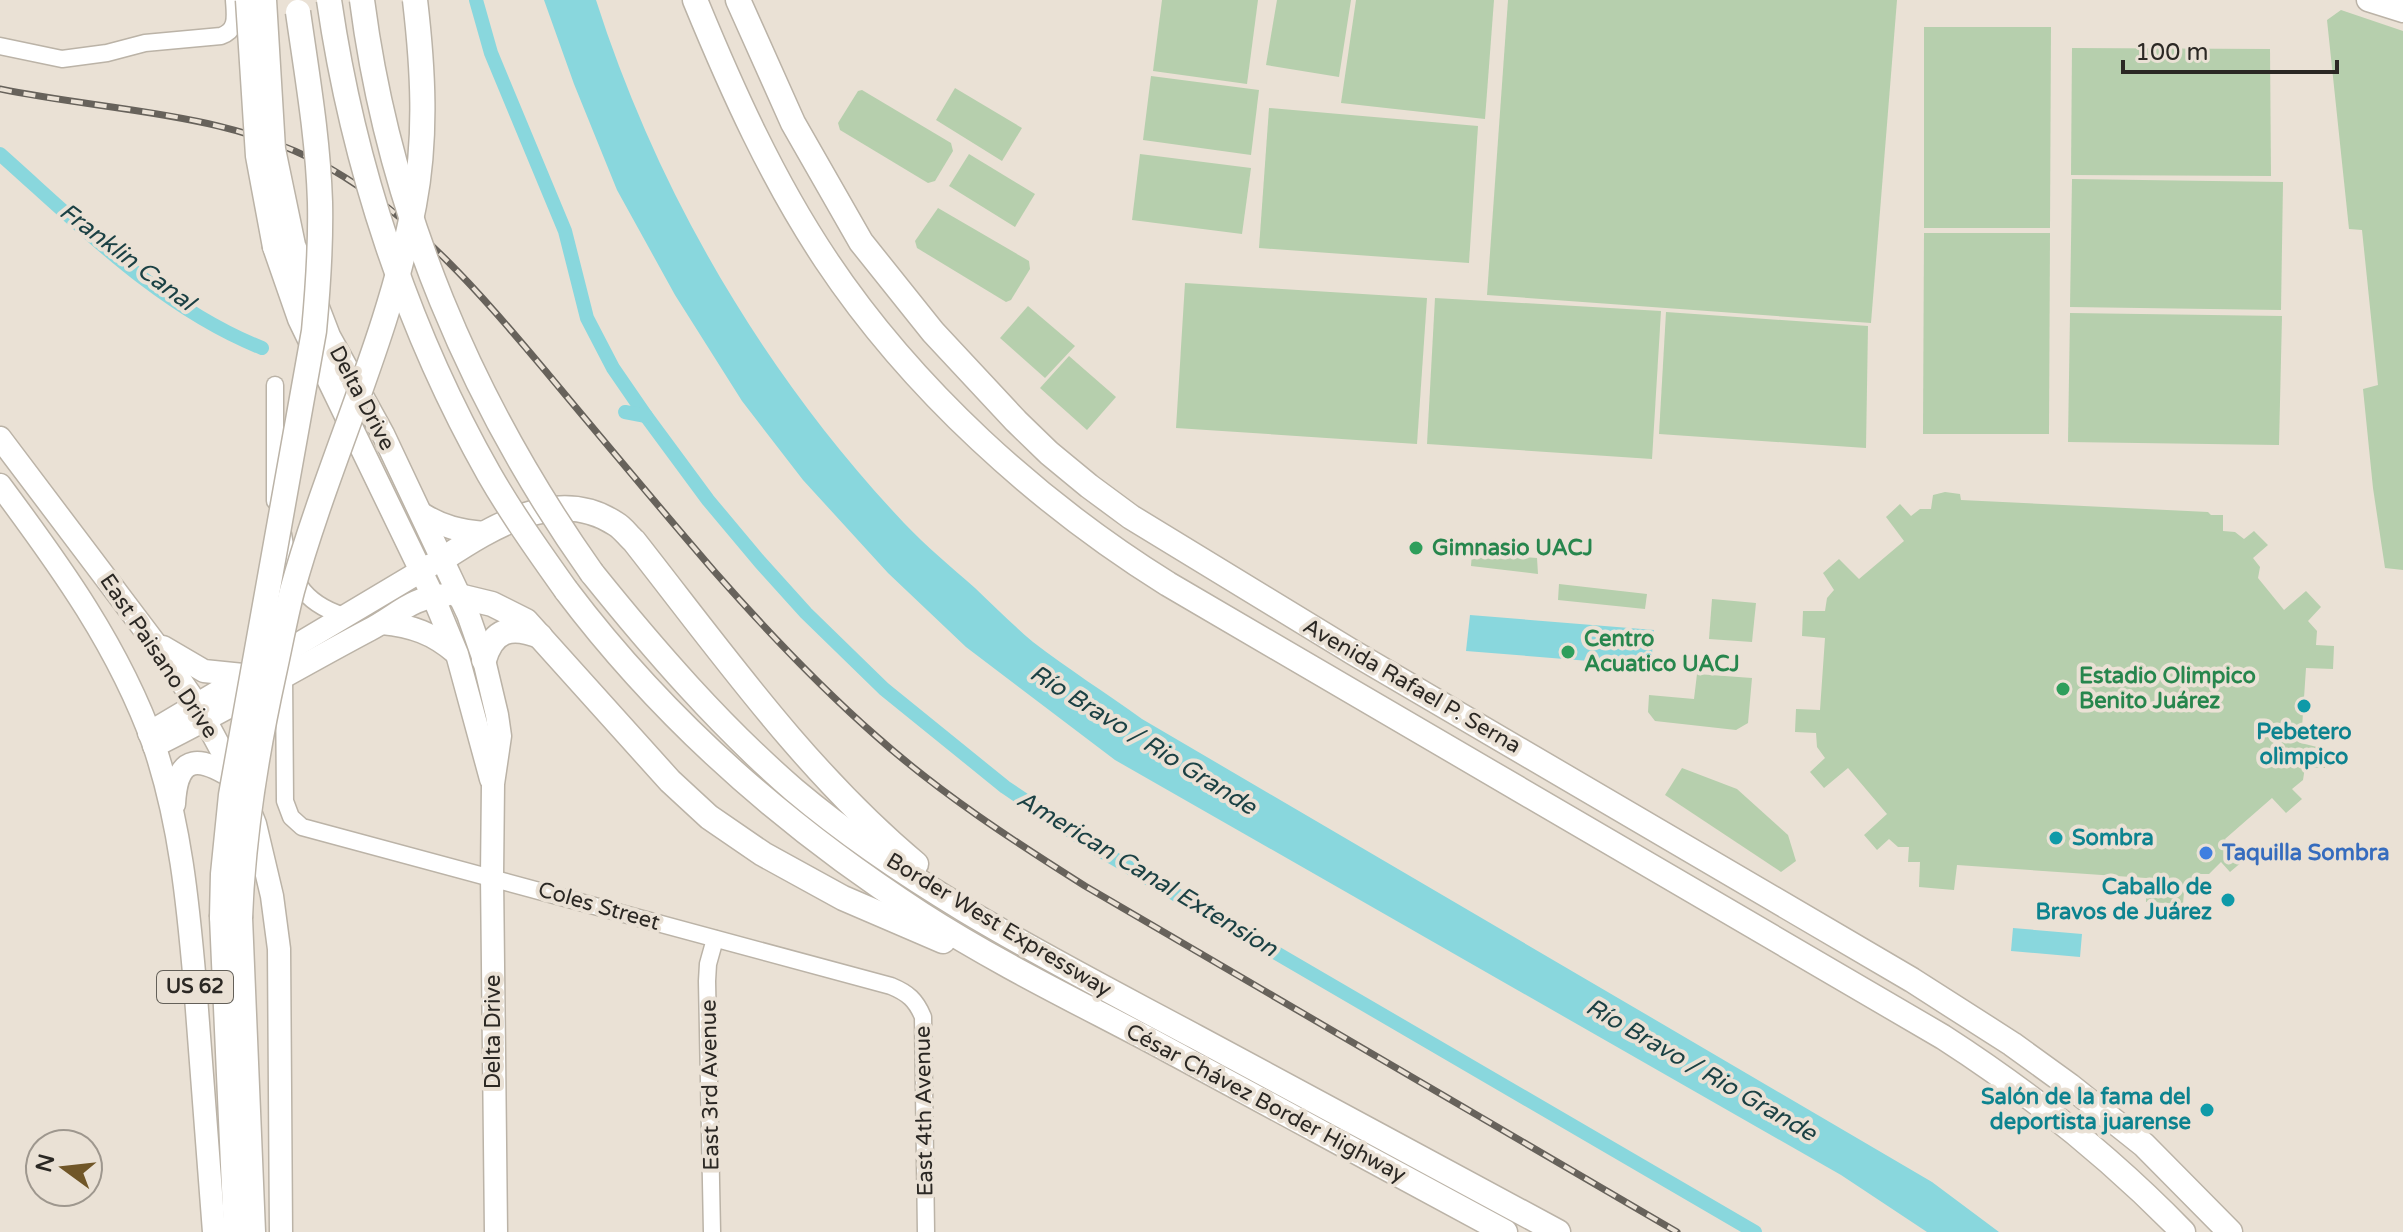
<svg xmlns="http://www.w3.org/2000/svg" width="2403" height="1232" viewBox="0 0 2403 1232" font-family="'Varela Round',sans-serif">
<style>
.green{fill:#b6cfad}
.water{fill:#89d7dd}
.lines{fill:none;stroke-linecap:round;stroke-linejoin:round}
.canal{stroke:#89d7dd;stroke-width:14}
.minor-casing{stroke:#bbb3a7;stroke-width:19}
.major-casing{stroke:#bbb3a7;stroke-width:25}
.highway-casing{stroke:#bbb3a7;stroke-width:27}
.minor{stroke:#fff;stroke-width:16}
.major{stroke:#fff;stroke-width:22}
.highway{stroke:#fff;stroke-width:24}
.rail-casing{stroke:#67625b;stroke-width:7}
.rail{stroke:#eae1d5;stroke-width:4;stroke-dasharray:12;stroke-linecap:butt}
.major-bridge-casing{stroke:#bbb3a7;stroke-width:25;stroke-linecap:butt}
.highway-bridge-casing{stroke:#bbb3a7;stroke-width:27;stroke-linecap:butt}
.major-bridge{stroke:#fff;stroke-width:22}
.highway-bridge{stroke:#fff;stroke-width:24}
.leisure-dot{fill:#2e9e5b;stroke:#eae1d5;stroke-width:3}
.culture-dot{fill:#0f9aa8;stroke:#eae1d5;stroke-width:3}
.shop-dot{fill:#3f7fe0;stroke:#eae1d5;stroke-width:3}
.labels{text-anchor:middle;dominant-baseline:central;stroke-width:8;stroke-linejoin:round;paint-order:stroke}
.shield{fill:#eae1d5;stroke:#646059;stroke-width:2}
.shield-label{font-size:20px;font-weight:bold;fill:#2b2824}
.street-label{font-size:22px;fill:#2b2824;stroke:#eae1d5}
.leisure-label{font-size:22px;font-weight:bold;fill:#27864d;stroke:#eae1d5;text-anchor:start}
.culture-label{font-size:22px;font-weight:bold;fill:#0d838f;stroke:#eae1d5;text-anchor:end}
.shop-label{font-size:22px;font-weight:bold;fill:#366cbe;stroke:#eae1d5;text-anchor:start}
.water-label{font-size:24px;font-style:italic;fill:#1b4144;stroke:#eae1d5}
</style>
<rect width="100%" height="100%" fill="#eae1d5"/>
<g class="green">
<polygon points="1162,0 1258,0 1247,84 1153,71"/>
<polygon points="1277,0 1351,0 1339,77 1266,65"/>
<polygon points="1356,0 1494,0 1485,119 1341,103"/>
<polygon points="1508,0 1897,0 1871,323 1487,295"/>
<polygon points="2341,10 2403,31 2403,570 2385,568 2373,488 2363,389 2378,385 2362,230 2349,229 2327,20"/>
<polygon points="1924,27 2051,27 2050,228 1924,228"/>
<polygon points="2072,48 2270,49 2271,176 2071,175"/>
<polygon points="1151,76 1259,90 1251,155 1143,140"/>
<polygon points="955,88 1022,128 1002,161 936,120"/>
<polygon points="862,90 951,143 953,151 935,181 928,183 840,130 838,123 858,91"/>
<polygon points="1269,108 1478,126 1469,263 1259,248"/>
<polygon points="969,154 1035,194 1015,227 949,186"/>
<polygon points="1140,154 1251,168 1242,234 1132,220"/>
<polygon points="2072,179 2283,182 2281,310 2070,307"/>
<polygon points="938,208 1029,261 1030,269 1011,300 1006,302 917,248 915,241"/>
<polygon points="1924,233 2050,233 2049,434 1923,434"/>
<polygon points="1185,283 1427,298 1417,444 1176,428"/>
<polygon points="1435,298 1661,311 1652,459 1427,444"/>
<polygon points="1028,306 1075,346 1045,378 1000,338"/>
<polygon points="1666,312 1868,326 1866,448 1659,434"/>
<polygon points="2070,313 2282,316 2279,445 2068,442"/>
<polygon points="1069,356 1116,397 1087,430 1040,388"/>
<polygon points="1945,492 1960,494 1961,500 2208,512 2211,515 2223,515 2223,531 2235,532 2244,539 2254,531 2268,545 2253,558 2260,567 2258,578 2284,610 2306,591 2321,607 2308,621 2317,631 2316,645 2334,646 2333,669 2306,668 2301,743 2325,749 2325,768 2305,767 2303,780 2292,789 2302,799 2286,813 2272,798 2225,839 2243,861 2230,872 2221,862 2209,874 2199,874 2197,881 2185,881 2183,904 2146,902 2146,878 1957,865 1954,890 1919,887 1920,862 1908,862 1909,847 1898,847 1889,839 1877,850 1864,835 1887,814 1848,768 1824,788 1810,772 1825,758 1817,747 1816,733 1795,732 1796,709 1820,710 1825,638 1802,636 1803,611 1825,611 1827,598 1834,590 1823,573 1839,559 1859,579 1904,541 1886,517 1900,504 1911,516 1920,509 1931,509 1933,495"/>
<polygon points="1472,553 1537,558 1538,574 1471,566"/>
<polygon points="1559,584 1647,594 1645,609 1558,600"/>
<polygon points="1712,599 1756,603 1752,642 1709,639"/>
<polygon points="1697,674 1752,678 1748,723 1736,730 1655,721 1648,712 1649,695 1694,699"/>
<polygon points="1682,768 1737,789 1788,835 1796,861 1781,872 1665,795"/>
</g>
<g class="water">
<path d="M544,0H596C658,194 764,374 904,523C926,546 951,567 975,588C994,606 1013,625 1033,642C1068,669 1106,693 1142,719L1932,1182L1999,1232H1927L1841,1175L1115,760L966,647L888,573L803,480L742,401L675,295L617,190L574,84Z"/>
<polygon points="1470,615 1654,630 1651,666 1466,651"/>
<polygon points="2013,928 2082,934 2080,957 2011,951"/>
</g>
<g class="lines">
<g class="canal">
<polyline points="476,0 491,53 565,231 587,318 613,368 646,416 708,500 760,562 806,613 884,689 1005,787 1096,848 1755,1232"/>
<path d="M0,154C80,225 161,308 262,348"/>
<polyline points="625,412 646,416"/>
</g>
<defs>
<g id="minor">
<path d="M0,46L62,59L107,53L145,43L221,36C238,30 235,16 234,0"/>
<polyline points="275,385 275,501"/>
<path d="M283,534C290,577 300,602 344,616"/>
<path d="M284,675L285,801L291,817L302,827L891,986C908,993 916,1000 923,1017L926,1232"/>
<polyline points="712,1232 707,981 708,964 715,939"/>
</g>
<g id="major">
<polyline points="2368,0 2403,11"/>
<polyline points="294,245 329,336 383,434 468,614 484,660 497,715 500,736 493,784 492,876 496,1232"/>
<polyline points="274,247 299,319 433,596 457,654 491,779"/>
<polyline points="0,438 154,642 196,703 238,781 255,824 272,896 279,949 281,1232"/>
<path d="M0,485C61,567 119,647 154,745C180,822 188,903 195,984C202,1066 208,1149 214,1232"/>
<path d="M422,514C443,527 460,531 484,533"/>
<path d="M382,623C412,626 433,633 456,653"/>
<polyline points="163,647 204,671 243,675"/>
<polyline points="149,733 431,565"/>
<path d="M154,746C227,710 297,668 369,630C398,615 411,597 446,595"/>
<path d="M174,804C177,751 201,757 237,780"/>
</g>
<g id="highway">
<path d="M695,0C732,90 772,179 826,260C912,389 1038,503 1168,584L1943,1037C2030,1093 2110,1157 2183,1232"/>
<polyline points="738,0 793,123 861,242 933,332 1016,421 1049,453 1089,486 1131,517 1354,653 1912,980 2012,1044 2070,1086 2144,1145 2230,1232"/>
<path d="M443,559C492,527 558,485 616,524C623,528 628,536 634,541C722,653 806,772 916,864"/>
<path d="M592,573C654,650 719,725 794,790C915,892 1058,963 1196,1037C1317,1101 1437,1168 1558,1232"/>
<path d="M566,590C664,720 785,826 921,914C997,963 1080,1003 1159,1045C1274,1107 1390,1170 1505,1232"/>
<polyline points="459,596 492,604 526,621 670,781 709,817 763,854 843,898 943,941"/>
<path d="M484,660C493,629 511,625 540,636"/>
<polyline points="222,917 236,1232"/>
<polyline points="240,918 253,1232"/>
</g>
</defs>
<use href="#minor" class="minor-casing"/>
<use href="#major" class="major-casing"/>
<use href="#highway" class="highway-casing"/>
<use href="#minor" class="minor"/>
<use href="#major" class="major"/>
<use href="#highway" class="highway"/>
<defs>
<path id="rail" d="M0,89C111,112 230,111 331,169C419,220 483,297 548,374C603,440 658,506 714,571C765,629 818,685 876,736C940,793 1012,840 1085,886L1677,1232"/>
</defs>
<use href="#rail" class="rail-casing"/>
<use href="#rail" class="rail"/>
<defs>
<g id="major-bridge">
<polyline points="247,0 257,156 274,247"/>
<polyline points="265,0 274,149 294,245"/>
</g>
<g id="highway-bridge">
<path d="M329,0C353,165 407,329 489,474C512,514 539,552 566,590"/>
<path d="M362,0C389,209 471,402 592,573"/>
<path d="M222,917L223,874L231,795L314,331C318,288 321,245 320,202C318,138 307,75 298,12"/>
<path d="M240,918C243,835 256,755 274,673C280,646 285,618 292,591C328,461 389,338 414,205C427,137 423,68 415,0"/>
</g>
</defs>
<use href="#major-bridge" class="major-bridge-casing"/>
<use href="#highway-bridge" class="highway-bridge-casing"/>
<use href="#major-bridge" class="major-bridge"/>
<use href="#highway-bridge" class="highway-bridge"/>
</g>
<g class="leisure-dot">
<circle cx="1416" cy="548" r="8"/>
<circle cx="1568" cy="652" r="8"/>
<circle cx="2063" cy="689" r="8"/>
</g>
<g class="culture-dot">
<circle cx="2304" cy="706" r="8"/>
<circle cx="2056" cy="838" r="8"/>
<circle cx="2228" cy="900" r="8"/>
<circle cx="2207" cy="1110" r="8"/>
</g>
<circle class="shop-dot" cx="2206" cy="853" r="8"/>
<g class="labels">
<rect class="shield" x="157" y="971" width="76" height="32" rx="6"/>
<g class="shield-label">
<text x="195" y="987">US 62</text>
</g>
<g class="street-label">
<text transform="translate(362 398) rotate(62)">Delta Drive</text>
<text transform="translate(159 656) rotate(56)">East Paisano Drive</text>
<text transform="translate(1412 686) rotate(30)">Avenida Rafael P. Serna</text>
<text transform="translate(599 906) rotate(16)">Coles Street</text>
<text transform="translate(999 925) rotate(31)">Border West Expressway</text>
<text transform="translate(493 1032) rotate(-90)">Delta Drive</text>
<text transform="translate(710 1085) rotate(-91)">East 3rd Avenue</text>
<text transform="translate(1266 1103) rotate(28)">César Chávez Border Highway</text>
<text transform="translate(924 1111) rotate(-91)">East 4th Avenue</text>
</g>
<g class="leisure-label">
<text x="1432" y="548">Gimnasio UACJ</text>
<text x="1584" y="639">Centro<tspan x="1584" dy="25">Acuatico UACJ</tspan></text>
<text x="2079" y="676">Estadio Olimpico<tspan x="2079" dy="25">Benito Juárez</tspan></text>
</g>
<g class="culture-label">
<text x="2304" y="732" text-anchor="middle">Pebetero<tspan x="2304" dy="25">olìmpico</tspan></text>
<text x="2072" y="838" text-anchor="start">Sombra</text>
<text x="2212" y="887">Caballo de<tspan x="2212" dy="25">Bravos de Juárez</tspan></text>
<text x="2191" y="1097">Salón de la fama del<tspan x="2191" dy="25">deportista juarense</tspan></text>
</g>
<g class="shop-label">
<text x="2222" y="853">Taquilla Sombra</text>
</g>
<g class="water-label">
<text transform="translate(127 257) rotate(37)">Franklin Canal</text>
<text transform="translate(1143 740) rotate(32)">Río Bravo / Rio Grande</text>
<text transform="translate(1147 874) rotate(31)">American Canal Extension</text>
<text transform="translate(1701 1070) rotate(30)">Río Bravo / Rio Grande</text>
</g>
</g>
<g transform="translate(64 1168) rotate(285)"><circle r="38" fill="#eae1d5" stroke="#9e978e" stroke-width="2"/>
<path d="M0-6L14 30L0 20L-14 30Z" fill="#705628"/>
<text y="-12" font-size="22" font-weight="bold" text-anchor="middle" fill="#2b2824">N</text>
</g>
<path d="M2123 60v12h214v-12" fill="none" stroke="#2b2824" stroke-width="4"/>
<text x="2135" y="60" font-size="24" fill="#2b2824" stroke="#eae1d5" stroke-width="6" paint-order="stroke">100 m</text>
</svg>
